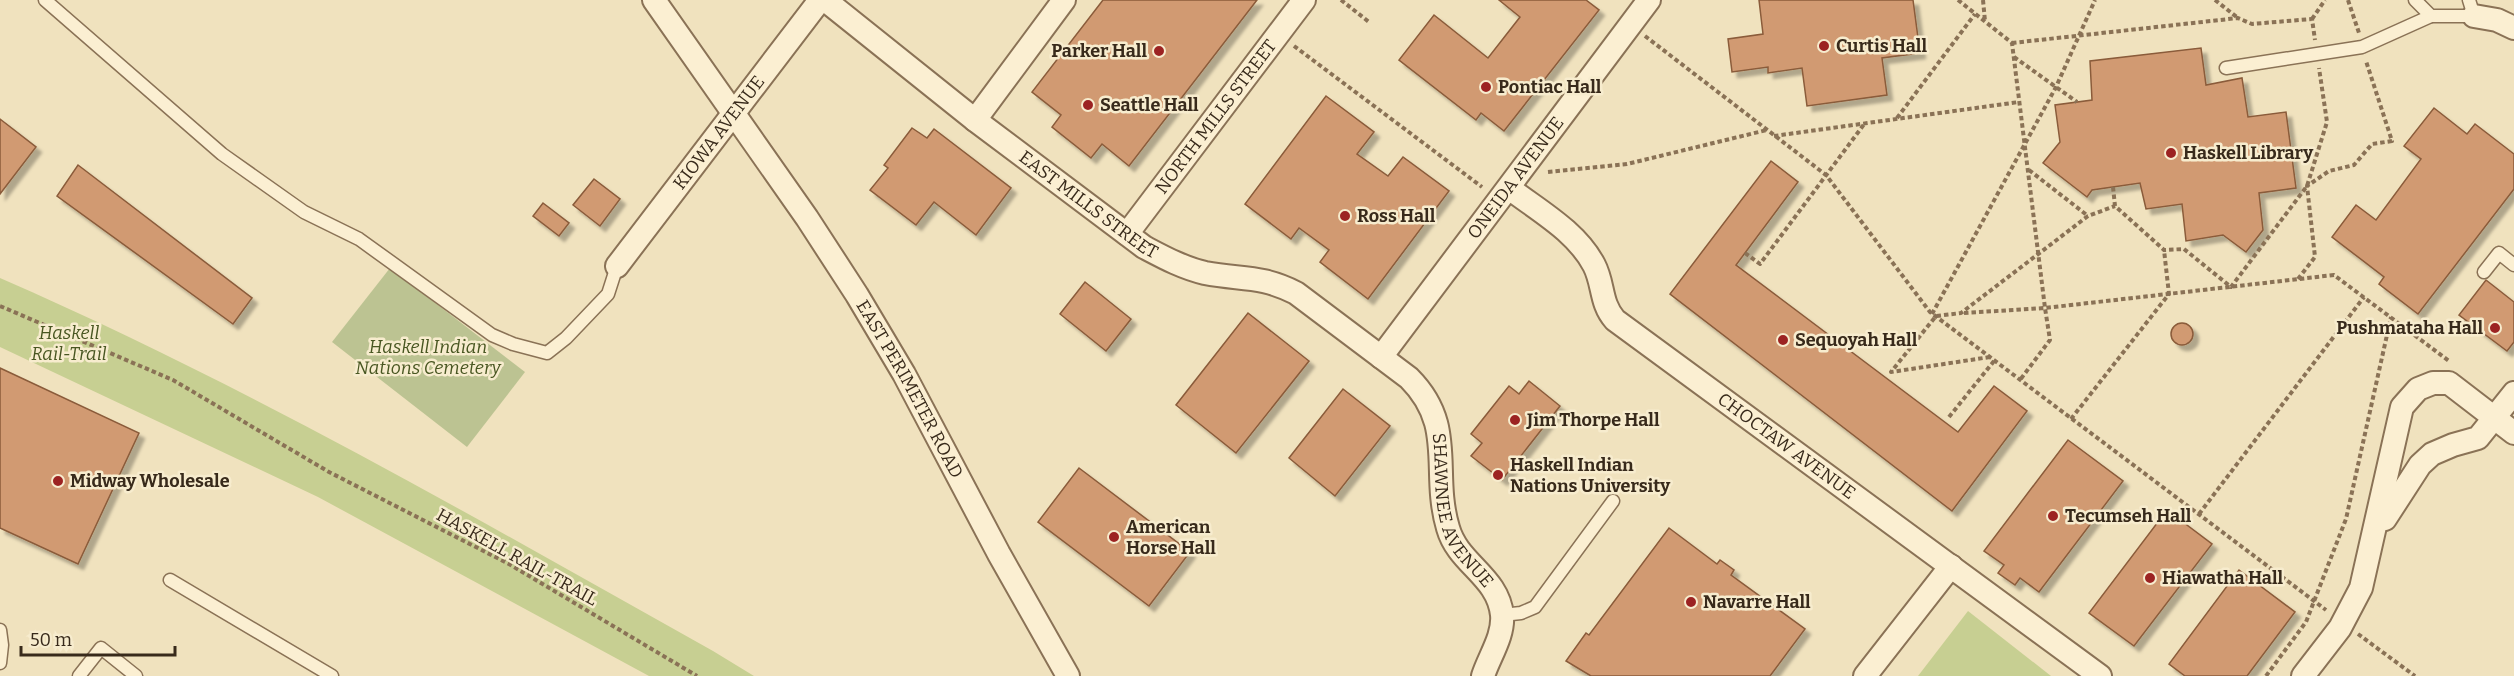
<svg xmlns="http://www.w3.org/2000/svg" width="2514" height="676" viewBox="0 0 2514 676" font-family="Bitter,serif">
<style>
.green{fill:#c7cf92}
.cemetery{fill:#bcc392}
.building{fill:#d19a72;stroke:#8a5b3a;stroke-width:1.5;filter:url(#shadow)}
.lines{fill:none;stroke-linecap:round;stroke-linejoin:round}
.service-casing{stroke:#8a7256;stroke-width:15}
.minor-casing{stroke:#8a7256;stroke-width:26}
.path{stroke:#8a7256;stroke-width:4;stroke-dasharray:4.5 3;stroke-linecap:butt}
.service{stroke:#fbefd2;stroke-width:12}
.minor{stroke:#fbefd2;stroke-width:22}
.poi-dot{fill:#9c2322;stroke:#f7ecce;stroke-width:2}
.labels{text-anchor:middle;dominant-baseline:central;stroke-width:5;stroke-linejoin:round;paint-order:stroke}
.poi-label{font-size:18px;font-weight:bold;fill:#382a1b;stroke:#f7ecce;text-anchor:start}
.street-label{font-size:18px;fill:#382a1b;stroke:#f7ecce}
.park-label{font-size:18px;font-style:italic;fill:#485621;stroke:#f7ecce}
</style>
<defs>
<filter id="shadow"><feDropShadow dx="5.5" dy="5.5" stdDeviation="1.5" flood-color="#0004"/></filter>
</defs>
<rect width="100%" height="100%" fill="#f0e2be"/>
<g class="green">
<path d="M0,278C246,385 479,520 713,651L754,676H649L318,497L0,347Z"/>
<polygon points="1968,611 2051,676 1918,676"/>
</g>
<polygon class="cemetery" points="390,268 525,372 467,447 332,342"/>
<g class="building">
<polygon points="1103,0 1257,0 1129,166 1102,144 1091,158 1052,127 1061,115 1032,92"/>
<polygon points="1499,0 1586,0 1599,10 1504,131 1481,113 1476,120 1399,60 1434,15 1488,58 1520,17"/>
<polygon points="1759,0 1913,0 1920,53 1882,58 1887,95 1807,106 1802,68 1768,73 1768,67 1732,72 1728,39 1763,34"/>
<polygon points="2201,48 2206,85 2242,78 2248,117 2286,112 2296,188 2259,193 2263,230 2246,252 2223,235 2186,241 2182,204 2146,209 2140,183 2092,190 2087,197 2043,163 2060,142 2055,105 2092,100 2090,61"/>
<polygon points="1326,96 1374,132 1357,154 1388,176 1403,157 1449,191 1368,299 1320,262 1329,250 1299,228 1291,239 1245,204"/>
<polygon points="2434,108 2467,134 2475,124 2514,154 2514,189 2418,314 2379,284 2384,277 2332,237 2356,205 2376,220 2421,159 2404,146"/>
<polygon points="0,119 36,147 0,194"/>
<polygon points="912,128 927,138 934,129 1011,188 976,235 934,202 916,225 870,190 888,168 884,165"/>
<polygon points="1771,161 1798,182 1736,265 1958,432 1994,386 2027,411 1952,511 1670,294"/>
<polygon points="78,165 252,298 233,324 57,196"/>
<polygon points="594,179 620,199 600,226 573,205"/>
<polygon points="543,203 569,223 559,236 533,216"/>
<polygon points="2486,280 2514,302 2514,342 2507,351 2459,315"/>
<polygon points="1085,282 1131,319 1106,351 1060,314"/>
<polygon points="1248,313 1309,361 1236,453 1176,405"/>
<circle cx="2182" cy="334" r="11"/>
<polygon points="0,368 139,433 78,564 0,528"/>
<polygon points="1529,381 1560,406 1502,480 1471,456 1482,443 1471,434 1509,386 1519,394"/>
<polygon points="1343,389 1390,426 1335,496 1289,458"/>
<polygon points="2068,440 2123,481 2039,592 2020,578 2015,585 1998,573 2004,565 1984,551"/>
<polygon points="1079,468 1190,552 1149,606 1038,522"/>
<polygon points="2167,510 2212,544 2134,646 2089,613"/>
<polygon points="1669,528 1717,564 1720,560 1734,570 1731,575 1805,629 1770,676 1591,676 1566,661 1586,633 1589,635"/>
<polygon points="2239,570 2295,612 2247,676 2185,676 2169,664"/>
</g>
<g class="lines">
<defs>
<g id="service">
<polyline points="45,0 222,154 304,212 359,239 492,335 513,344 547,353 566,338 608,294 617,266"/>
<polyline points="2415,0 2431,16 2474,16 2469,0"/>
<polyline points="2226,68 2362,47 2431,16"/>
<polyline points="2484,272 2499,253 2514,265"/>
<polyline points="170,580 332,676"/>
<polyline points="1502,615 1521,613 1535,607 1613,501"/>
<polyline points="0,630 2,645 0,663"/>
<polyline points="79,676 101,648 136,676"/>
</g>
<g id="minor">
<path id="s1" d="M654,0L807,218L857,295L904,374L999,554L1068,676"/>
<path id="s2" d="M825,0L975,120L1144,247C1163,257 1183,268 1205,273C1241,280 1261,275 1296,293L1409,378C1457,426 1431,471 1448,528C1458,564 1498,576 1502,615C1504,636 1489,657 1483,676"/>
<polyline points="2474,16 2497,20 2514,28"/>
<polyline points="975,120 1064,0"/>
<path id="s3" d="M1509,188C1539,211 1576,231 1594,265C1604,284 1600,303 1615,320L2100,676"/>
<path id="s4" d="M1127,234L1304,0"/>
<path id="s5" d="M617,266L820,0"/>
<path id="s6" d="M1381,357L1649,0"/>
<polyline points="2385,519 2420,465 2432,454 2453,445 2478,438 2514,393"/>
<polyline points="1865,676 1951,566"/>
<polyline points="2303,676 2340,628 2361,588 2402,407 2418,389 2433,383 2449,383 2514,433"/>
</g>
</defs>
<use href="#service" class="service-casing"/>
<use href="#minor" class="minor-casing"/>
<g class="path">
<polyline points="1341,0 1369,22"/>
<polyline points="1958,0 2012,43 2045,308 2334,275 2449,361"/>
<polyline points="1983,0 1985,21"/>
<polyline points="2215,0 2238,18"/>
<polyline points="2348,0 2359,33"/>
<polyline points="2312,19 2325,0"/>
<polyline points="1645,36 1826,175 1930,312 2326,610"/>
<polyline points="2012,43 2238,18 2252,24 2312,19 2315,40"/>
<polyline points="1294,46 1482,187"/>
<polyline points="2014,57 2077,102"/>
<polyline points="1897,118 1975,14"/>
<polyline points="1774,136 2019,102"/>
<polyline points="2029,170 2088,216"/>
<polyline points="1548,172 1627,164 1767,130"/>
<polyline points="2113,187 2115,206 2164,250 2184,249 2231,287 2307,186 2327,122 2319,68"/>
<polyline points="1745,253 1760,264 1865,123"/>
<polyline points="2298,279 2315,257 2307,186 2329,171 2354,165 2372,144 2392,141 2366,61"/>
<polyline points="0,306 173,380 329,472 509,564 697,676"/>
<polyline points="1964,313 2045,308 2050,340 2020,380"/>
<polyline points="1932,314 2056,87 2095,0"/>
<polyline points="1990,357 1891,372 1936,316 1961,313 2088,216 2115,206"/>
<polyline points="1949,417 1994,361"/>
<polyline points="2071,419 2169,294 2164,250"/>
<polyline points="2199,514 2364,297"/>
<polyline points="2358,634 2415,676"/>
<polyline points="2266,676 2306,622 2346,519 2391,317"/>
</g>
<use href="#service" class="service"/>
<use href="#minor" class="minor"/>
</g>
<g class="poi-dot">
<circle cx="1824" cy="46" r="6"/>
<circle cx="1159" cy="51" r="6"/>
<circle cx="1486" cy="87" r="6"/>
<circle cx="1088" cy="105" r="6"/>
<circle cx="2171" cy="153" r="6"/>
<circle cx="1345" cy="216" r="6"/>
<circle cx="2495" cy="328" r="6"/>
<circle cx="1783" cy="340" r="6"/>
<circle cx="1515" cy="420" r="6"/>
<circle cx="1498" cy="475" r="6"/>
<circle cx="58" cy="481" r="6"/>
<circle cx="2053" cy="516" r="6"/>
<circle cx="1114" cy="537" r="6"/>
<circle cx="2150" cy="578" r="6"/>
<circle cx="1691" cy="602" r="6"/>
</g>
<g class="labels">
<g class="poi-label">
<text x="1836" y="46">Curtis Hall</text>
<text x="1147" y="51" text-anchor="end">Parker Hall</text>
<text x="1498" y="87">Pontiac Hall</text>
<text x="1100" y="105">Seattle Hall</text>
<text x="2183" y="153">Haskell Library</text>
<text x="1357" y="216">Ross Hall</text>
<text x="2483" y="328" text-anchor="end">Pushmataha Hall</text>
<text x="1795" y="340">Sequoyah Hall</text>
<text x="1527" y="420">Jim Thorpe Hall</text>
<text x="1510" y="465">Haskell Indian<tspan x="1510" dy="21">Nations University</tspan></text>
<text x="70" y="481">Midway Wholesale</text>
<text x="2065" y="516">Tecumseh Hall</text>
<text x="1126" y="527">American<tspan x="1126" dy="21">Horse Hall</tspan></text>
<text x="2162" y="578">Hiawatha Hall</text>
<text x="1703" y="602">Navarre Hall</text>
</g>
<g class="street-label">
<text stroke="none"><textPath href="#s4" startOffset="147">NORTH MILLS STREET</textPath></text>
<text stroke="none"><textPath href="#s5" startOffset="168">KIOWA AVENUE</textPath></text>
<text stroke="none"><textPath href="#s6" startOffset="224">ONEIDA AVENUE</textPath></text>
<text stroke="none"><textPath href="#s2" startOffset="334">EAST MILLS STREET</textPath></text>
<text stroke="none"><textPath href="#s1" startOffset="466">EAST PERIMETER ROAD</textPath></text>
<text stroke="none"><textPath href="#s3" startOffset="388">CHOCTAW AVENUE</textPath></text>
<text stroke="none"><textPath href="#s2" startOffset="852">SHAWNEE AVENUE</textPath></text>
<text transform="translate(517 557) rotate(29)">HASKELL RAIL-TRAIL</text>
</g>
<g class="park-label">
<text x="69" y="333">Haskell<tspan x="69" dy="21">Rail-Trail</tspan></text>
<text x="428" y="347">Haskell Indian<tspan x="428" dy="21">Nations Cemetery</tspan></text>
</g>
</g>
<path d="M21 646v9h154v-9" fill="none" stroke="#382a1b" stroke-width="3"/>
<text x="30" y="646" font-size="18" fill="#382a1b" stroke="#f7ecce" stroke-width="4.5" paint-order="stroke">50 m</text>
</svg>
